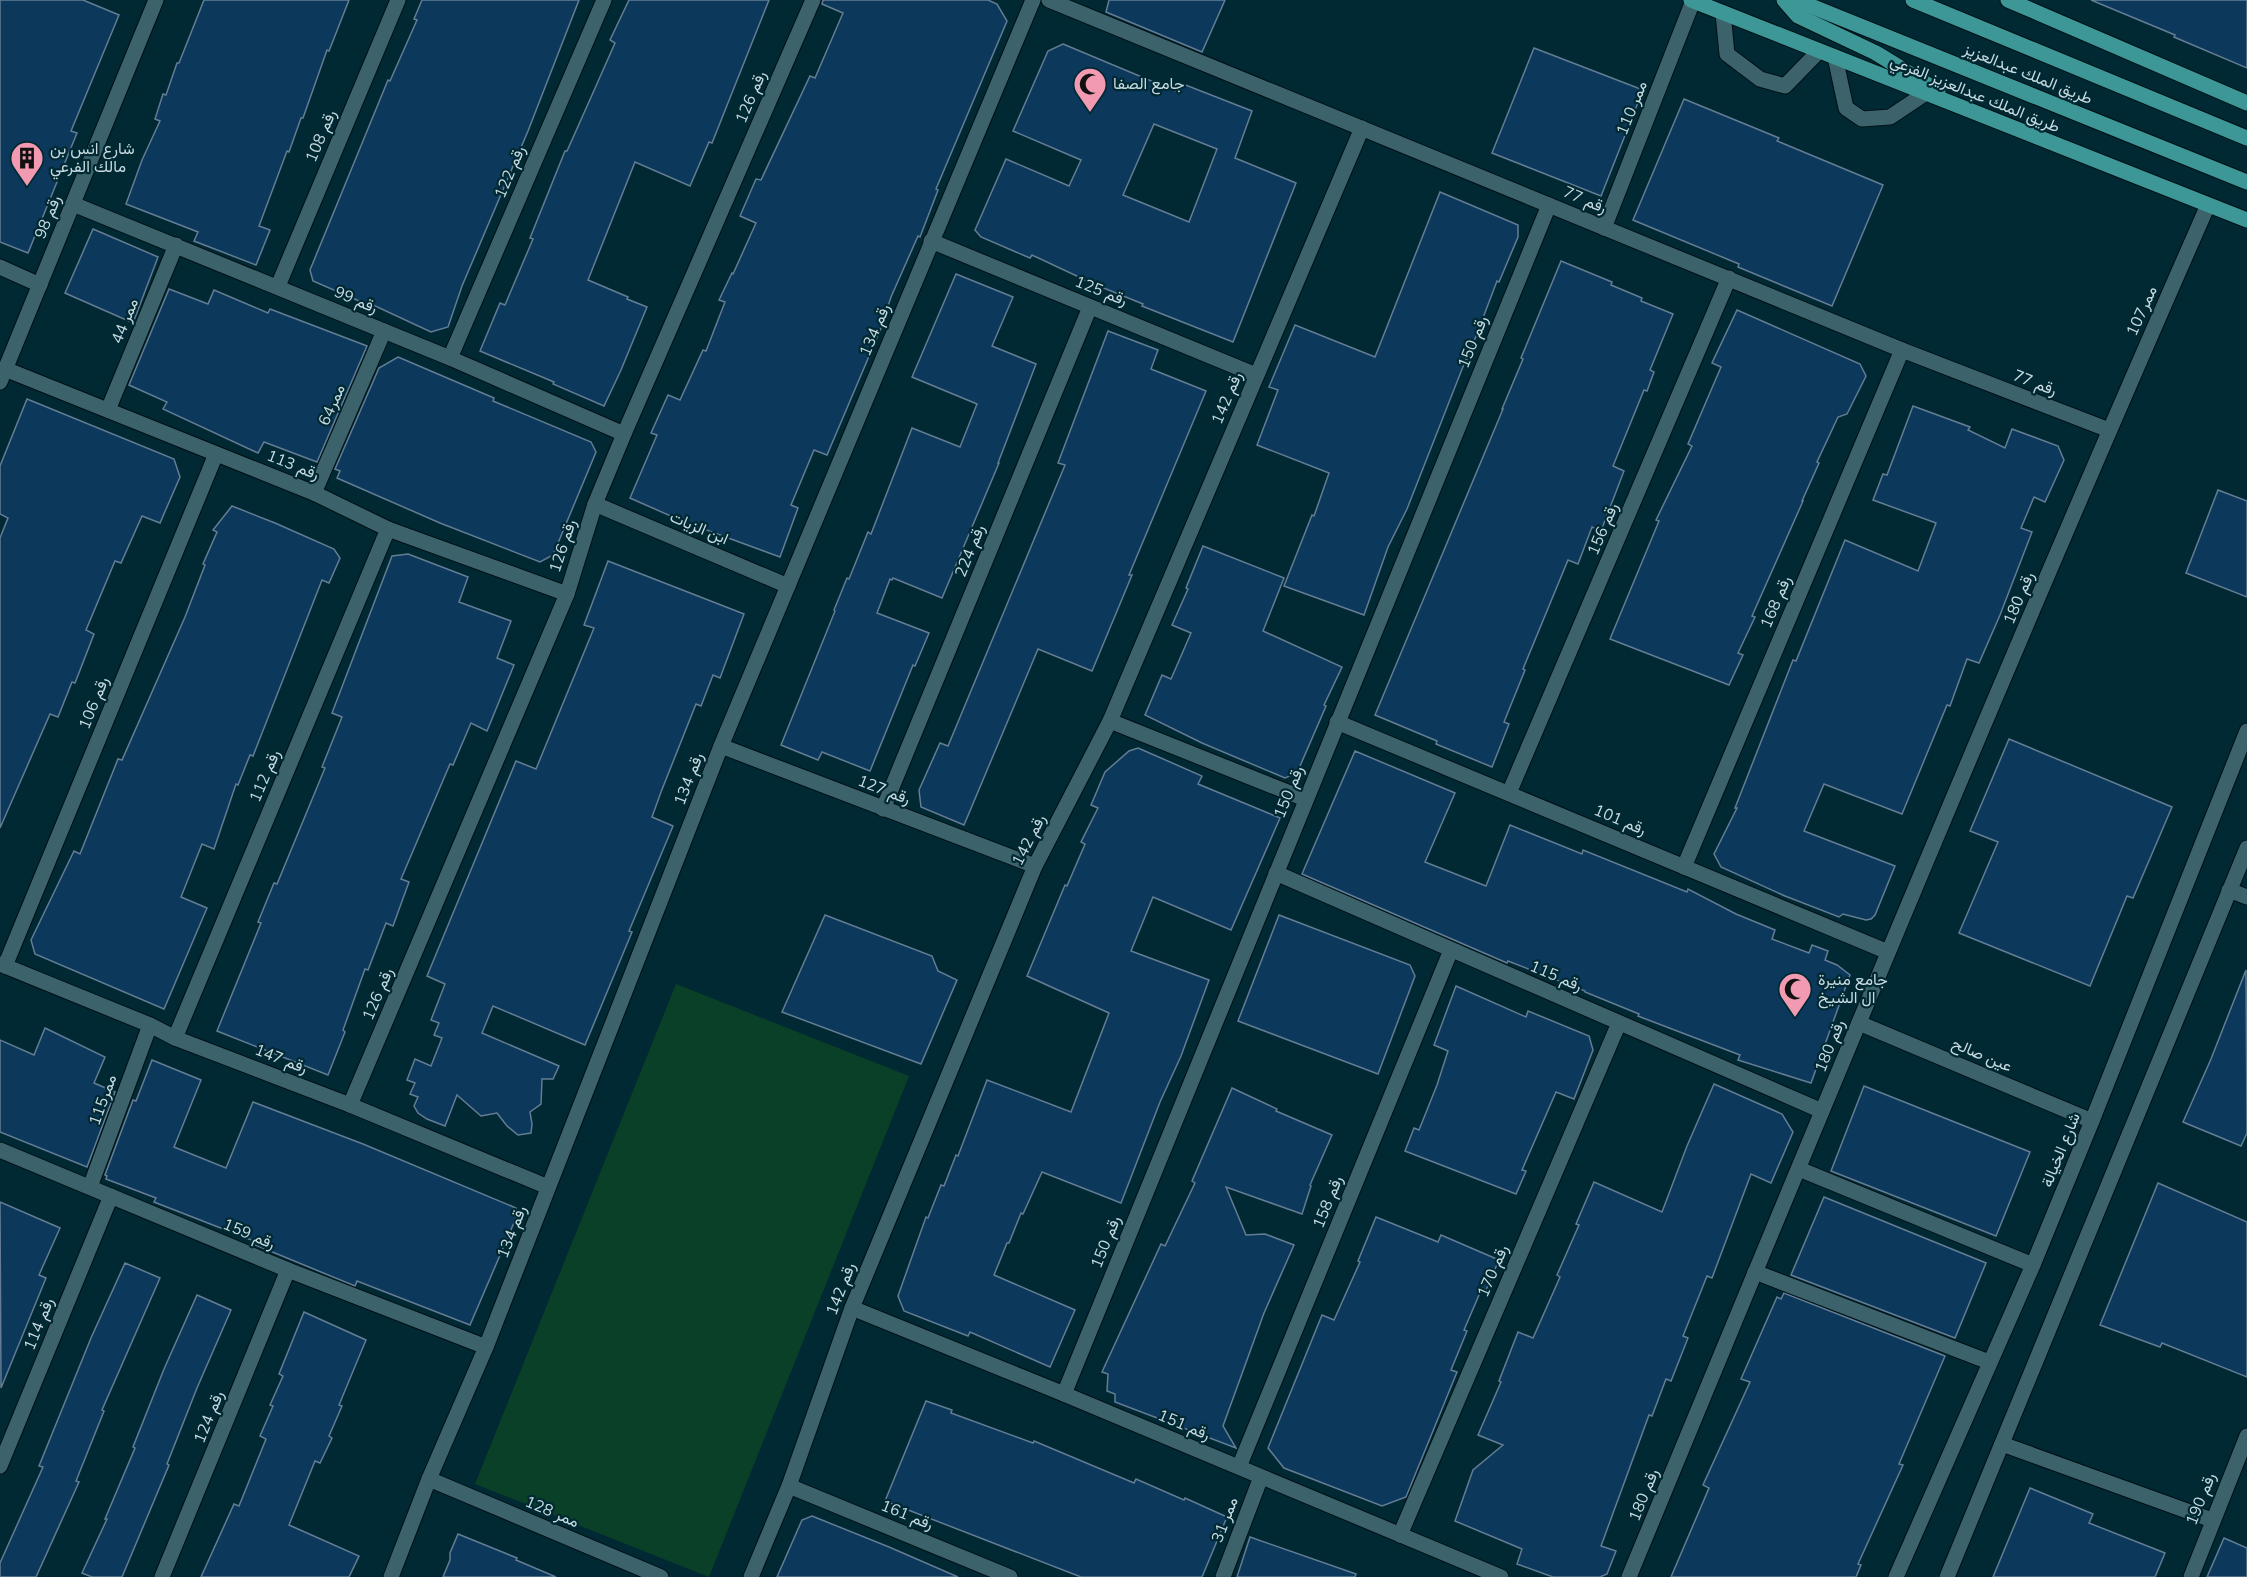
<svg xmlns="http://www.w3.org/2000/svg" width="2247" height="1577" viewBox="0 0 2247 1577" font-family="'Nunito Sans',Vazirmatn,sans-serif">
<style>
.green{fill:#0a4028}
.building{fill:#0b385b;stroke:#647d94;stroke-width:1.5;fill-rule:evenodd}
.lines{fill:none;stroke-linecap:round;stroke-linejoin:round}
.minor-casing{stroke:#001015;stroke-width:17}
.major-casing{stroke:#001015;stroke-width:17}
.minor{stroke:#3c626c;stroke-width:15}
.major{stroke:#3d9797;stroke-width:15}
.labels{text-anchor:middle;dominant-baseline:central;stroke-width:4.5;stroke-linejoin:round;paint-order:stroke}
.street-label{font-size:16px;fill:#c6dae0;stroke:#012933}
.poi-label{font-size:16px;fill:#c6dae0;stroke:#012933;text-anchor:start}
</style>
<rect width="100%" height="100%" fill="#012933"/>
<polygon class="green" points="676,984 909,1076 709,1577 475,1484"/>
<g class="building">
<polygon points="0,0 83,0 119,15 71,131 77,133 28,253 0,242"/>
<polygon points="204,0 349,0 329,51 327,50 303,118 301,118 289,152 287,151 259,226 270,230 256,265 194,241 198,232 126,204 142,160 160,121 155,119 163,94 166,95 177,63 179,63"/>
<polygon points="422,0 579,0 528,131 462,286 448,327 431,332 373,305 373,307 313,281 310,270 388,80 390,81 417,20 414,19"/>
<polygon points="629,0 769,0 712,143 709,142 690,186 635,162 588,280 628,297 627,299 647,307 621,370 604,406 553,384 554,382 480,351 500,303 505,305 533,239 530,238 565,151 567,151 592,95 615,43 610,40"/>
<polygon points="823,0 988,0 997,4 1007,21 936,189 938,190 920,237 918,236 891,297 881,328 827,455 814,450 791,505 798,508 780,557 682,521 630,498 657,435 651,433 668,395 680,400 703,350 706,351 725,302 719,300 732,273 733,274 756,223 740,216 756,179 761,180 810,76 815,78 843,13 822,4"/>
<polygon points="1109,0 1225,0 1202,52 1106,12"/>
<polygon points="2091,0 2247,0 2247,68 2174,37 2175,35"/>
<path d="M1063,44L1180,93L1183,84L1252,111L1235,158L1296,183L1233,342L1142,306L1143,304L1079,278V277L1032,255L1030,258L981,237L975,230L1006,159L1069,186L1081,160L1013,131L1048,51ZM1154,124L1217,149L1189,222L1123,195Z"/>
<polygon points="1534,48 1643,90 1601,196 1492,153"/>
<polygon points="1684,99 1779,138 1777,141 1883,185 1832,306 1738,267 1739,264 1633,220"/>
<polygon points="1440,192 1518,225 1518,237 1499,282 1497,281 1467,360 1466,359 1407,509 1388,547 1364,615 1284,586 1312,515 1314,516 1329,473 1257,445 1278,390 1269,387 1295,325 1375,357"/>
<polygon points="93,229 158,257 133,323 65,293"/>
<polygon points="1561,261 1612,282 1611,285 1642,298 1641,301 1673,314 1650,370 1654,372 1647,391 1644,390 1613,466 1624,471 1601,531 1592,527 1578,564 1568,560 1523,669 1525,670 1504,722 1509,724 1492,767 1436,744 1437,741 1375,715 1503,409 1502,409 1523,359 1521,358"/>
<polygon points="956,274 1013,297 992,346 1036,364 998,463 999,463 942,598 893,578 892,580 890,579 877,613 929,633 915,666 913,665 870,771 822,752 818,760 781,745 835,611 834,610 847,578 849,579 868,532 871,534 912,428 960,447 977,404 912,377"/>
<polygon points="169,289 208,304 214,290 268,313 270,309 367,346 317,462 264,442 258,453 163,409 167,402 129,385"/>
<polygon points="1737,310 1860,364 1866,376 1847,414 1838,417 1817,462 1819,463 1802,501 1803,501 1752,616 1755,617 1738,653 1743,655 1729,685 1610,639 1659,521 1656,520 1692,446 1688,444 1721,367 1712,363"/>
<polygon points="1108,331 1158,350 1151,369 1206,391 1129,575 1132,575 1092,671 1038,649 964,825 921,807 919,790 940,743 948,746 1065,465 1058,463"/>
<polygon points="398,357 494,398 493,401 591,442 596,452 553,555 540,562 440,523 337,478 340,471 335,469 379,368"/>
<polygon points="27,399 174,459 180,477 160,523 142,516 121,563 115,561 86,630 94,634 75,683 72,682 58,717 50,714 0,828 0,538 8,518 0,514 0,466"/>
<polygon points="1913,406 1970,427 1968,430 2005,448 2012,429 2058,446 2064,460 2045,502 2034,497 2021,528 2032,532 2000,615 1979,663 1967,659 1950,706 1947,705 1902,814 1824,784 1804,831 1895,866 1875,915 1871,919 1866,920 1843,914 1839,917 1785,896 1721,867 1714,854 1737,808 1735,808 1793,660 1796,661 1845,540 1918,571 1936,523 1873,500 1883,474 1887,475"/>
<polygon points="2218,490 2247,501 2247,597 2186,573"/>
<polygon points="232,506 275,523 334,549 340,558 329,583 322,580 253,756 250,755 238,785 236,784 214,849 202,844 181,897 207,908 164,1009 35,954 31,940 74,851 80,854 118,759 122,760 185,617 205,565 203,564 217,532 213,530"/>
<polygon points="1203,546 1284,578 1263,631 1342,667 1324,705 1326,706 1297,773 1285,778 1202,743 1145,715 1162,675 1171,679 1191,633 1172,625 1188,589 1186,588"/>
<polygon points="408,554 468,577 459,602 511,621 497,658 514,665 487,731 471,723 453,765 450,764 401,879 409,882 393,926 386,923 368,970 365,969 343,1030 345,1032 328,1075 217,1031 261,923 258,922 274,883 277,884 325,768 322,767 342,717 332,713 392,556"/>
<polygon points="608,561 744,614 720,678 713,675 701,706 696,704 661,792 652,817 673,826 629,931 632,932 585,1045 493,1006 482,1033 559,1066 553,1079 542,1079 541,1104 530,1112 532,1124 531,1133 518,1135 507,1126 497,1113 481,1116 457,1095 445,1126 427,1119 418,1113 414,1106 418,1097 410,1094 415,1083 407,1080 415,1059 431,1066 442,1038 434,1035 439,1023 431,1020 445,984 427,976 516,761 536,769 594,628 584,625"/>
<polygon points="2009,739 2172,807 2133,898 2127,896 2090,986 1959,933 1998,842 1970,831"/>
<polygon points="1138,748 1202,776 1198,784 1280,818 1231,930 1153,897 1131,951 1209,980 1181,1056 1160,1102 1121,1203 1042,1172 1023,1214 1021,1213 1009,1243 1007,1243 994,1275 1075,1310 1050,1367 970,1332 968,1336 904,1311 898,1296 926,1217 928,1218 941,1185 944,1186 956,1155 958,1156 987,1080 1071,1112 1109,1013 1027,976 1065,885 1067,886 1085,844 1081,842 1098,808 1091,805 1105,772 1129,751"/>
<polygon points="1355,751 1455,793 1425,862 1486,886 1510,825 1582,854 1583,850 1687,892 1688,889 1736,914 1775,930 1772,939 1809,953 1812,945 1828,951 1825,960 1837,965 1850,975 1811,1083 1738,1060 1740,1055 1638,1016 1639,1014 1585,992 1585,991 1508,961 1507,963 1302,874"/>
<polygon points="825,915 932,956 938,971 957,980 921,1064 782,1012"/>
<polygon points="1279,915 1410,965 1415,976 1378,1074 1238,1021"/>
<polygon points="2246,970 2247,1133 2241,1146 2183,1122 2211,1059"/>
<polygon points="1456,986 1526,1017 1528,1011 1589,1036 1593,1050 1574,1099 1556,1092 1522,1170 1526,1171 1516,1194 1405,1151 1414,1128 1419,1130 1437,1085 1448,1051 1434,1045"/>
<polygon points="45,1028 105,1057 94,1083 115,1092 87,1167 0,1132 0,1040 34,1055"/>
<polygon points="152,1060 201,1080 174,1147 226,1168 253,1102 363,1144 516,1208 516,1218 470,1325 357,1281 355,1286 253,1244 254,1241 154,1202 156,1198 106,1179 107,1176 105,1175 133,1100 136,1101"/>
<polygon points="1714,1084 1782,1114 1793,1132 1771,1183 1751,1174 1712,1278 1707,1276 1683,1336 1688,1338 1671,1381 1666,1379 1652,1416 1649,1415 1601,1546 1616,1551 1607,1574 1600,1577 1553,1577 1517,1564 1522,1549 1455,1521 1473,1470 1503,1445 1478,1435 1501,1382 1499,1381 1518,1332 1533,1338 1560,1277 1557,1275 1579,1225 1576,1224 1594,1182 1662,1212 1687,1146"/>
<polygon points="1864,1086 2030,1152 1996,1236 1831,1171"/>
<polygon points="1232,1088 1277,1109 1276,1111 1332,1135 1310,1185 1311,1186 1302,1214 1226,1187 1246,1235 1265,1234 1294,1245 1264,1313 1223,1426 1236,1448 1115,1402 1115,1394 1107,1391 1108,1374 1102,1372 1161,1244 1165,1246 1195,1183 1192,1181"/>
<polygon points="2158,1183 2247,1222 2247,1377 2162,1343 2160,1347 2100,1325"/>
<polygon points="1824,1197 1986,1263 1955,1338 1791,1275"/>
<polygon points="0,1202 60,1228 39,1275 46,1278 1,1388"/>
<polygon points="1376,1217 1438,1242 1441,1235 1499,1260 1486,1290 1482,1288 1464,1330 1467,1331 1451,1370 1457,1372 1406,1497 1382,1506 1284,1468 1268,1448 1322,1315 1334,1320 1360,1262 1358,1261"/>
<polygon points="125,1263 160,1278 102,1410 104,1411 76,1481 79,1482 36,1577 0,1577 0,1563 43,1467 39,1466 91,1338"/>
<polygon points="1784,1293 1945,1356 1899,1464 1903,1465 1858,1564 1861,1565 1856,1577 1671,1577 1709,1488 1703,1485 1750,1382 1741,1379 1777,1297 1781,1299"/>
<polygon points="197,1295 231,1310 197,1388 167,1464 169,1465 122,1577 92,1577 82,1573 107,1519 105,1519 135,1448 133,1447 164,1369"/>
<polygon points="304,1312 366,1340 339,1405 342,1406 329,1436 332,1438 320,1463 315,1461 289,1525 359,1556 349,1577 201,1577 234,1504 239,1506 266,1439 260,1436 273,1406 270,1405 283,1376 279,1374"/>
<polygon points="926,1401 952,1410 951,1413 1033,1443 1034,1441 1134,1483 1136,1479 1184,1500 1185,1498 1227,1517 1202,1577 1081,1577 885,1501"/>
<polygon points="2030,1488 2093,1514 2089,1523 2165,1553 2155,1577 1993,1577"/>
<polygon points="812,1516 889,1547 958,1577 777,1577 802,1520"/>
<polygon points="458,1534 517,1558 516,1560 556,1577 443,1577 450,1560 450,1553"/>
<polygon points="1250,1537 1356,1574 1355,1577 1237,1577"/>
<polygon points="2224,1538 2247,1548 2247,1577 2207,1577"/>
</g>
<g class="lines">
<defs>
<g id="minor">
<polyline points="1049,0 1902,350 2109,430"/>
<polyline points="1723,13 1727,54 1760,79 1785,86 1819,51"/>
<polyline points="1835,57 1846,108 1862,119 1890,117 1926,93"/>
<polyline points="73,204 450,358 624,434"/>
<polyline points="1604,228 1693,1"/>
<polyline points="931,241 1256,375"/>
<polyline points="0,267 40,285"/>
<polyline points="278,286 398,0"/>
<polyline points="450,358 604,0"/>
<polyline points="5,369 314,493 388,529 567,594"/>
<polyline points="0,382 156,0"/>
<polyline points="108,410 176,245"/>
<polyline points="314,493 384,331"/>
<polyline points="595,504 788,586"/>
<polyline points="1110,721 1305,799"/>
<polyline points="1337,722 1888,952"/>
<polyline points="721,746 1035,866"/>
<polyline points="1509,793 1729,278"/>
<polyline points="883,809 1090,307"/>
<polyline points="1684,867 1902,350"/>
<polyline points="1276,873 1822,1111"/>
<polyline points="2229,890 2247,897"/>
<polyline points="0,964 150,1025 175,1038 350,1105 548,1187"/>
<polyline points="5,966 216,454"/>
<polyline points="1859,1023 2092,1121"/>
<polyline points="175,1038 388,529"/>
<polyline points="350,1105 567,594 595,504 624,434 813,0"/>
<polyline points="0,1150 288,1270 486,1347"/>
<polyline points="1799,1169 2033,1265"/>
<polyline points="90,1187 150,1025"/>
<polyline points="1755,1272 1989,1362"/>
<polyline points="852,1308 1064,1394 1501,1577"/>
<polyline points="1064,1394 1549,205"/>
<polyline points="2002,1444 2212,1520"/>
<polyline points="0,1466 111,1196"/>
<polyline points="1239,1467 1451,950"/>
<polyline points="429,1479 661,1577"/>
<polyline points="789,1486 1010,1577"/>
<polyline points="1400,1535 1619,1023"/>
<polyline points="162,1577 288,1270"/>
<polyline points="391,1577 429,1479 486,1347 721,746 1033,0"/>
<polyline points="751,1577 789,1486 852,1308 1035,866 1110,721 1362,128"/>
<polyline points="1223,1577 1261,1477"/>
<path d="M1629,1577C1819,1118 2008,659 2208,205"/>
<polyline points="1896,1577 2033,1265 2092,1121 2247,731"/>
<polyline points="1947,1577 2247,848"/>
<polyline points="2191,1577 2247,1436"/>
</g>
<g id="major">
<polyline points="1691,0 2247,220"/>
<polyline points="1784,0 1798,16 1876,53 1938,91"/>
<polyline points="1796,0 2247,182"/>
<polyline points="1913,0 2247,138"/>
<polyline points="2008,0 2247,103"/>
</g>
</defs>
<use href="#minor" class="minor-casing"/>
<use href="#major" class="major-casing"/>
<use href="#minor" class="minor"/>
<use href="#major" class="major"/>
</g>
<defs>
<symbol id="mosque-pin" viewBox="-11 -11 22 30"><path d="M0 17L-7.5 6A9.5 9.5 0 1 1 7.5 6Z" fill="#f19ab1" stroke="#012933"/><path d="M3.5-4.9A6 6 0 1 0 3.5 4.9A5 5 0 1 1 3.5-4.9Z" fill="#111"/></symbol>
<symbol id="building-pin" viewBox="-11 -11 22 30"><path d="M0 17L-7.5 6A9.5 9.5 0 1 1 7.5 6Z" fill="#f19ab1" stroke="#012933"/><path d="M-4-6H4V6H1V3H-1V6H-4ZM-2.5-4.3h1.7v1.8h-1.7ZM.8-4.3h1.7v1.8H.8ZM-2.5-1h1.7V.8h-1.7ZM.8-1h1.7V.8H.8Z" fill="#111"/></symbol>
</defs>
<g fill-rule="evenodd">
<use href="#mosque-pin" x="1071" y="65" width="38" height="52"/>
<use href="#building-pin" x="8" y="139" width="38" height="52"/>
<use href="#mosque-pin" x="1776" y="970" width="38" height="52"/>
</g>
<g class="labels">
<g class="street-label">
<text transform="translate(2028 74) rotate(22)">طريق الملك عبدالعزيز</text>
<text transform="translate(1975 94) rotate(22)">طريق الملك عبدالعزيز الفرعي</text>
<text transform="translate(751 97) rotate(-67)">رقم 126</text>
<text transform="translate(1632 108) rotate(-68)">110 ممر</text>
<text transform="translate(321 136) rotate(-67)">رقم 108</text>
<text transform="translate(510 172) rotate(-67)">رقم 122</text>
<text transform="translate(1585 200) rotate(23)">رقم 77</text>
<text transform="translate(48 217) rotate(-68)">رقم 98</text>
<text transform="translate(1101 291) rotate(22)">رقم 125</text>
<text transform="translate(356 300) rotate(23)">رقم 99</text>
<text transform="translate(2142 311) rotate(-66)">ممر107</text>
<text transform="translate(125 321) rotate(-68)">ممر 44</text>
<text transform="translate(875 330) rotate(-67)">رقم 134</text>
<text transform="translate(1473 342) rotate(-68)">رقم 150</text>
<text transform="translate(2035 383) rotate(21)">رقم 77</text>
<text transform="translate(1227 398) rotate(-67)">رقم 142</text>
<text transform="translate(332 405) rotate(-66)">ممر64</text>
<text transform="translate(293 465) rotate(22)">رقم 113</text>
<text transform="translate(699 528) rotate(23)">ابن الزيات</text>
<text transform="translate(1603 529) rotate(-67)">رقم 156</text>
<text transform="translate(563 546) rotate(-72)">رقم 126</text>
<text transform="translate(970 551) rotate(-68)">رقم 224</text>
<text transform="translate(2019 598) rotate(-67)">رقم 180</text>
<text transform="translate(1776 602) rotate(-67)">رقم 168</text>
<text transform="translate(94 703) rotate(-68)">رقم 106</text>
<text transform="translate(265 776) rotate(-67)">رقم 112</text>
<text transform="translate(689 779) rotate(-69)">رقم 134</text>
<text transform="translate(884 790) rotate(21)">رقم 127</text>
<text transform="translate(1289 792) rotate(-68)">رقم 150</text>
<text transform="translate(1620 820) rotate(23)">رقم 101</text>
<text transform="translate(1029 840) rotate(-63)">رقم 142</text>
<text transform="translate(1556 976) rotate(23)">رقم 115</text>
<text transform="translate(378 994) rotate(-67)">رقم 126</text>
<text transform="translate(1830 1046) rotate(-68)">رقم 180</text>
<text transform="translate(1982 1055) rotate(23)">عين صالح</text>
<text transform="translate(281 1059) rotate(21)">رقم 147</text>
<text transform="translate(103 1100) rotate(-70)">ممر115</text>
<text transform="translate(2061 1150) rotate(-68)">شارع الخيالة</text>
<text transform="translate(1328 1202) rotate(-68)">رقم 158</text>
<text transform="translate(512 1232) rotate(-69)">رقم 134</text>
<text transform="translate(249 1234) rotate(23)">رقم 159</text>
<text transform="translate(1106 1242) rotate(-68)">رقم 150</text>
<text transform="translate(1493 1271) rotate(-67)">رقم 170</text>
<text transform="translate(841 1289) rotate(-69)">رقم 142</text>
<text transform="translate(39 1324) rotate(-68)">رقم 114</text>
<text transform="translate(209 1417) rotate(-68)">رقم 124</text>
<text transform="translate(1184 1425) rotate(23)">رقم 151</text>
<text transform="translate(1644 1495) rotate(-68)">رقم 180</text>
<text transform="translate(2201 1499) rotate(-68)">رقم 190</text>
<text transform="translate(552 1512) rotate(23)">ممر 128</text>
<text transform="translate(907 1515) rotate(22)">رقم 161</text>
<text transform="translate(1225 1520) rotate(-69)">ممر 31</text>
</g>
<g class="poi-label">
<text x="1113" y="84">جامع الصفا</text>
<text x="50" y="149">شارع انس بن<tspan x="50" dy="18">مالك الفرعي</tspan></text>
<text x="1818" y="980">جامع منيرة<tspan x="1818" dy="18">ال الشيخ</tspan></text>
</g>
</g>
</svg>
